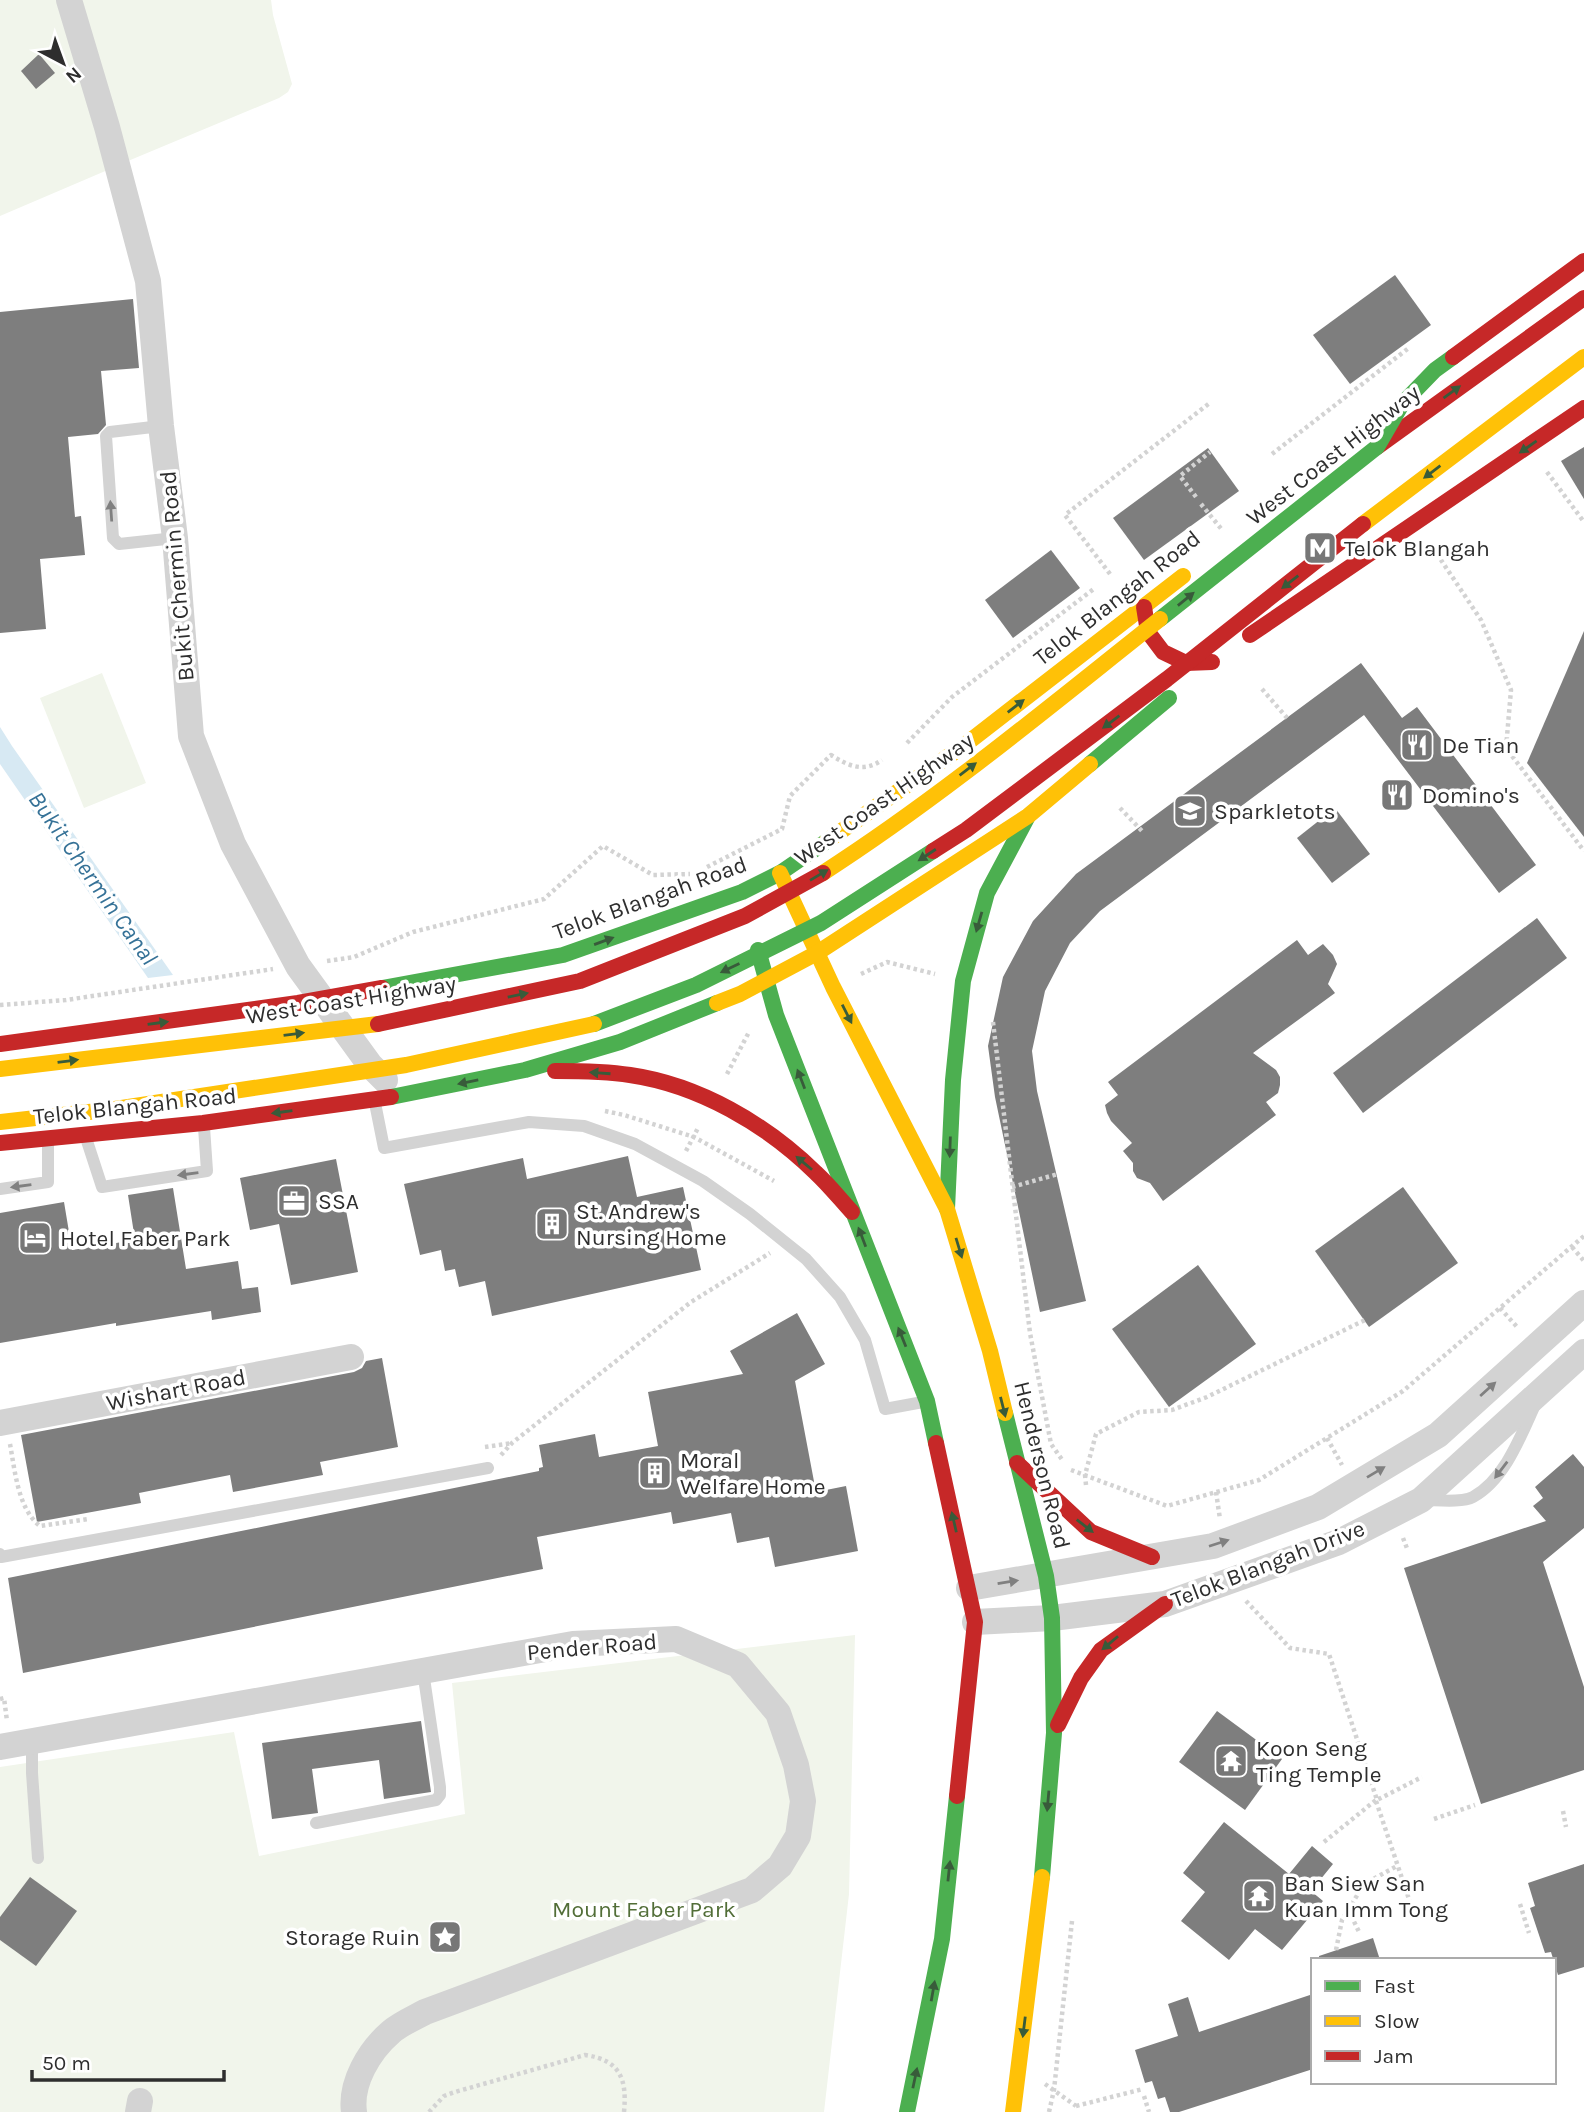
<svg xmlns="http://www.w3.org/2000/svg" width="1584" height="2112" viewBox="0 0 1584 2112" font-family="Karla,sans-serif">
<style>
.green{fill:#f1f5eb}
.water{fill:#d7e9f3}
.building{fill:#7e7e7e}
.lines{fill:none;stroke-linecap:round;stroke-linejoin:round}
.path{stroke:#d3d3d3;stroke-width:4.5;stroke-dasharray:3.5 3.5;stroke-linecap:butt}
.lane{stroke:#d3d3d3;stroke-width:12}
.street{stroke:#d3d3d3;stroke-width:26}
.fast{stroke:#4caf50;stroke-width:16}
.slow{stroke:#ffc107;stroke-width:16}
.jam{stroke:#c62828;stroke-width:16}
.fast-bridge{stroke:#4caf50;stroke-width:16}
.slow-bridge{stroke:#ffc107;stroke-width:16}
.jam-bridge{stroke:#c62828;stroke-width:16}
.oneway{fill:#385b3a}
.oneway2{fill:#808080}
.labels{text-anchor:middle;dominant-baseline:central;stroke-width:7;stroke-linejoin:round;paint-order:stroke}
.street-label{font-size:23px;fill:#2e2e2e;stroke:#fff}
.poi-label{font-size:23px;fill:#2e2e2e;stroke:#fff;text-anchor:start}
.park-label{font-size:23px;fill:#526e38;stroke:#fff}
.water-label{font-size:24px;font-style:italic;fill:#367297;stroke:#fff}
</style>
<rect width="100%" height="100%" fill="#fff"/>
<g class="green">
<polygon points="0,0 62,0 110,169 0,216"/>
<polygon points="82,0 271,0 273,15 292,84 288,92 279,98 128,161"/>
<polygon points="102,673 146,783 84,808 40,698"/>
<polygon points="855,1635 849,1894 824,2112 0,2112 0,1767 234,1732 259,1856 465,1814 452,1683"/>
</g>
<polygon class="water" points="0,727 12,746 173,975 148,978 0,764"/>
<g class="building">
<polygon points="39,54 55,73 36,89 21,71"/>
<polygon points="1395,275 1431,325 1350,384 1313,335"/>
<polygon points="133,299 139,368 101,371 106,425 98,434 68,437 75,517 81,516 85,555 40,559 46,629 0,633 0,312"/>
<polygon points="1584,447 1584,499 1561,461"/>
<polygon points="1208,448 1239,491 1144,560 1113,518"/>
<polygon points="1051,550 1080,588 1013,638 985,600"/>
<polygon points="1584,631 1584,837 1527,763"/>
<polygon points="1361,663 1402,718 1417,707 1536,865 1499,893 1364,715 1100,911 1070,943 1045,991 1032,1051 1037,1091 1086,1301 1040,1312 995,1097 988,1046 1003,977 1033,921 1076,874"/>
<polygon points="1335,808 1370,854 1332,883 1297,838"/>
<polygon points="1537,918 1567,958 1363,1113 1333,1073"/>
<polygon points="1297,940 1308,955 1323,944 1333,955 1337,964 1328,984 1335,993 1253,1053 1276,1070 1280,1077 1280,1085 1278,1093 1266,1102 1276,1115 1163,1201 1150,1183 1137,1178 1133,1171 1133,1163 1123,1151 1132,1143 1111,1121 1107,1113 1105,1105 1118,1095 1108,1082"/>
<polygon points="628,1156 637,1197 683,1187 701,1270 492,1316 485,1281 459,1287 455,1269 445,1271 441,1250 420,1255 404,1184 523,1158 527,1179"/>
<polygon points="336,1159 358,1272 291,1285 279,1224 250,1230 240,1178"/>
<polygon points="1403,1187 1458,1263 1369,1327 1315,1251"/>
<polygon points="173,1188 186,1269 238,1261 242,1289 258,1287 261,1312 212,1320 211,1311 116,1326 116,1323 0,1343 0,1213 64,1202 72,1250 135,1240 128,1195"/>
<polygon points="1198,1265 1256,1344 1169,1407 1112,1329"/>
<polygon points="797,1313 825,1364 795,1381 816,1492 846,1486 858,1551 775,1567 769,1537 737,1543 731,1513 673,1524 671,1512 537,1537 543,1569 23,1673 8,1578 539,1471 539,1468 543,1467 539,1445 595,1434 599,1457 658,1446 648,1392 743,1374 730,1351"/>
<polygon points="382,1358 398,1447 320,1462 323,1475 233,1492 230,1475 139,1493 141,1503 37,1522 21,1435 354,1372 362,1368 366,1361"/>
<polygon points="1573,1454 1584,1467 1584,1528 1543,1562 1584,1687 1584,1770 1481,1804 1404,1568 1546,1521 1533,1506 1543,1498 1535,1487"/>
<polygon points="1217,1711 1282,1759 1245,1810 1179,1762"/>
<polygon points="421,1721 431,1792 384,1799 379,1760 312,1769 318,1813 272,1819 262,1743"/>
<polygon points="1224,1822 1289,1874 1312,1846 1333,1864 1311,1891 1323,1901 1282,1950 1255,1929 1229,1960 1181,1921 1205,1892 1183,1873"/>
<polygon points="1584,1864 1584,1967 1558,1975 1551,1952 1545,1953 1530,1908 1535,1906 1528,1883"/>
<polygon points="30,1877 77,1911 36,1966 0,1940 0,1917"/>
<polygon points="1373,1938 1380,1960 1319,1960 1319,1956"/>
<polygon points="1313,1994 1313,2069 1179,2112 1170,2112 1165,2097 1158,2099 1152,2081 1145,2083 1135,2050 1178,2036 1168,2004 1188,1997 1199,2032"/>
</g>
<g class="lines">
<g class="path">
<polyline points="1272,454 1410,347"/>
<polyline points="1547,472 1584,522"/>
<polyline points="1196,497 1180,476 1210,452"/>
<polyline points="1201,504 1223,531"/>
<polyline points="1433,548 1481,620 1511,690 1506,748 1584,851"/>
<polyline points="1110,574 1065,515 1211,402"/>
<polyline points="1262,689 1288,719"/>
<polyline points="907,743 952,697 1095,588"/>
<polyline points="1120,808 1142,831"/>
<path d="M707,867L782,829L790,796L831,755C849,766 863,773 882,760"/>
<polyline points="327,961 354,957 413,932 544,899 603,846 653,875 690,874"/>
<polyline points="861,974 887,962 935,974"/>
<polyline points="0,1005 66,1000 273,969"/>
<polyline points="993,1022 1030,1333 1051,1444 1063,1461"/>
<polyline points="727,1074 749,1032"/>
<polyline points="605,1111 624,1115 694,1137 774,1181"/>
<polyline points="686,1151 698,1128"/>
<polyline points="1012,1187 1058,1174"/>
<polyline points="1572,1247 1584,1261"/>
<polyline points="1500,1308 1518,1328"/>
<polyline points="1327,1438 1342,1465"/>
<path d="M10,1444C15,1471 18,1509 40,1526L88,1519"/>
<polyline points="485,1447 512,1443"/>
<polyline points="501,1455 512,1443 691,1302 770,1253"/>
<polyline points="1071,1470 1167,1506 1259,1480 1403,1391 1584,1236"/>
<polyline points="1086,1485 1085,1475 1096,1434 1139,1412 1172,1410 1207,1397 1367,1319"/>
<polyline points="1216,1492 1220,1519"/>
<polyline points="1403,1538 1408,1551"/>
<polyline points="1246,1601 1290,1648 1329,1654 1377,1800 1422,1777"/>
<polyline points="0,1699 4,1698 7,1721"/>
<polyline points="1376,1801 1416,1920"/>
<polyline points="1563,1811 1566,1827"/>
<polyline points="1434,1819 1475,1805"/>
<polyline points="1324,1842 1376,1800"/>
<polyline points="1520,1904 1529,1933"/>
<polyline points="1348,1909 1360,1934"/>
<polyline points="1336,1950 1342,1920 1364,1884 1397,1866"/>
<polyline points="1045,2084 1076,2106"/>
<polyline points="1144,2096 1149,2112"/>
<polyline points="1076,2106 1143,2089"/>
<path d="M429,2112L444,2096L455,2092L585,2055C621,2060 627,2080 624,2112"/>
<polyline points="1049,2112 1054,2090 1072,1921"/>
</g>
<g class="lane">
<polyline points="161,426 110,432 106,436 113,538 119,544 175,538"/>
<polyline points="375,1103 384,1148 529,1122 584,1126 635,1144 703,1181 750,1214 806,1259 840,1297 865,1340 885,1409 923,1402"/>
<polyline points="86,1138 102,1187 207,1171 204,1127"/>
<polyline points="0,1189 48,1182 48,1142"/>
<path d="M1424,1500C1436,1500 1462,1503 1473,1497C1504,1480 1520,1438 1534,1407"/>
<polyline points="0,1554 1,1557 488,1468"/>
<polyline points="32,1743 32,1773 38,1858"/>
<polyline points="316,1823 436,1800 440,1795 440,1787 423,1671"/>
</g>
<g class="street">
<polyline points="69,0 107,127 148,281 161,426 175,538 191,736 233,844 298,966 370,1065 385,1080"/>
<polyline points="0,1423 351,1357"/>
<polyline points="969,1588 1213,1546 1318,1507 1438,1435 1584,1303"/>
<polyline points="975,1622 1052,1618 1165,1604 1339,1542 1421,1500 1584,1352"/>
<path d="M0,1747L573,1644L676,1639L738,1665L778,1713L796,1765L803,1801L798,1836L780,1866L752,1890L425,2012C414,2018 400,2024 391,2032C369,2051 350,2083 354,2112"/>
<polyline points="138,2112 140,2101"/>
</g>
<g class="fast">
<polyline points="1090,764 1169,698"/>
<polyline points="758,950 776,1015 927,1401 936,1443"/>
<polyline points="382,988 563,955 742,892 780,873 827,841"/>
<polyline points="391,1097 525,1070 620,1042 717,1003"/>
<polyline points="947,1209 953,1080 963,981 987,893 1027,818"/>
<polyline points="1005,1413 1046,1576 1052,1618 1054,1733 1042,1877"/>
<polyline points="907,2112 942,1939 957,1796"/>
</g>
<g class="slow">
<polyline points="1363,524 1584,357"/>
<polyline points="827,841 966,744 1183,576"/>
<polyline points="780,873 833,987 947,1209 990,1351 1005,1413"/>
<polyline points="717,1003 740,994 817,953 1028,816 1090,764"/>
<polyline points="1013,2112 1042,1877"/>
</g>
<g class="jam">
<polyline points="1377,447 1584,298"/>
<polyline points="1144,607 1148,632 1163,652 1186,663 1212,662"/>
<polyline points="1250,635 1584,408"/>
<polyline points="0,1044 298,1003 382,988"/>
<path d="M555,1071C580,1071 605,1071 630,1075C699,1085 766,1124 816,1173C829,1185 840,1199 852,1212"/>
<polyline points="0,1143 203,1123 391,1097"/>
<polyline points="936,1443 975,1622 957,1796"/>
<polyline points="1017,1463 1091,1532 1152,1557"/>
<polyline points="1058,1725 1081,1678 1101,1650 1165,1604"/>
</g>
<g class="fast-bridge">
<polyline points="1160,619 1377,447 1402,404 1435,370 1453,357"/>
<polyline points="594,1024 696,985 821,923 933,851"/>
</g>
<g class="slow-bridge">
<path d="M823,873C941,797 1050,706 1160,619"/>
<polyline points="0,1069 378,1024"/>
<polyline points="0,1122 115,1109 406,1065 594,1024"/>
</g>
<g class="jam-bridge">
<polyline points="1453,357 1584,261"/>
<polyline points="933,851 966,830 1167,679 1363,524"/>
<polyline points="378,1024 580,981 745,916 823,873"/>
</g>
</g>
<defs><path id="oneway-solid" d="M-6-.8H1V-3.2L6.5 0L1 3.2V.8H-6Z" transform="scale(1.75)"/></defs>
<g class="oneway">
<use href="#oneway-solid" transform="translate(1452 392) rotate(-36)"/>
<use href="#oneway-solid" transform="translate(1528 447) rotate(145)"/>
<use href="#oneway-solid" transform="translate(1432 472) rotate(143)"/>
<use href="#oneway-solid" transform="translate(1290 582) rotate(142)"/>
<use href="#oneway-solid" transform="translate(1186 599) rotate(-39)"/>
<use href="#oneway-solid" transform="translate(1016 706) rotate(-38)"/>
<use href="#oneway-solid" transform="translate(1111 722) rotate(143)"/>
<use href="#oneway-solid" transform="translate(968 769) rotate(-37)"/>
<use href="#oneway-solid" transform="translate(927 855) rotate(147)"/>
<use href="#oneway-solid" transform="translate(819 875) rotate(-31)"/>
<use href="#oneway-solid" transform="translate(979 922) rotate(106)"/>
<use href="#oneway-solid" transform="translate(604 941) rotate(-20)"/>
<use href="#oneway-solid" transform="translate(730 968) rotate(154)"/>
<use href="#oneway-solid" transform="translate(518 995) rotate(-12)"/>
<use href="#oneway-solid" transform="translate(847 1014) rotate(63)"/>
<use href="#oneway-solid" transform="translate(158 1023) rotate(-8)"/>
<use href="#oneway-solid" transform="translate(294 1034) rotate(-7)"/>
<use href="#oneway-solid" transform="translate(68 1061) rotate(-7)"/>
<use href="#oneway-solid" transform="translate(600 1073) rotate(-176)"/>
<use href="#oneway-solid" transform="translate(801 1079) rotate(-111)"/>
<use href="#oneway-solid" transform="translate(468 1082) rotate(168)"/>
<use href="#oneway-solid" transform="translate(282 1112) rotate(172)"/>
<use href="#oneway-solid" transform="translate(950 1147) rotate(92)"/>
<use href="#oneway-solid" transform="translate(804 1163) rotate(-140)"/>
<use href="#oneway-solid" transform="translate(862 1237) rotate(-111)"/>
<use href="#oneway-solid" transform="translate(959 1248) rotate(73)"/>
<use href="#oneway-solid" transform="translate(902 1337) rotate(-112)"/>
<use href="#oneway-solid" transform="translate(1003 1407) rotate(76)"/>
<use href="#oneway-solid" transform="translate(954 1522) rotate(-103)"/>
<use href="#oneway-solid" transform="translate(1085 1526) rotate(38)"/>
<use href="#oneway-solid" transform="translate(1110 1643) rotate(140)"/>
<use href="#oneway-solid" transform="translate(1048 1801) rotate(95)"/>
<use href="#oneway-solid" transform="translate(949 1871) rotate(-84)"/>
<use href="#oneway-solid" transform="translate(933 1991) rotate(-80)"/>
<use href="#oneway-solid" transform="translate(1024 2027) rotate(97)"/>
<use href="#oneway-solid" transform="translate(915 2078) rotate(-78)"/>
</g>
<g class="oneway2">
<use href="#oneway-solid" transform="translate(111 511) rotate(-94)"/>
<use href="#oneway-solid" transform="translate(188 1174) rotate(172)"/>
<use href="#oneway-solid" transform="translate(21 1186) rotate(172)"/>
<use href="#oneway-solid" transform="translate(1488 1389) rotate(-42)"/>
<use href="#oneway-solid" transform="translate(1501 1470) rotate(127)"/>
<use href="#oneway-solid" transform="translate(1376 1472) rotate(-31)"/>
<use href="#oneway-solid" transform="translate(1219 1543) rotate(-18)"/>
<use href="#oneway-solid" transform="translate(1008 1582) rotate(-9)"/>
</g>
<defs>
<symbol id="metro-square" viewBox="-11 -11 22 22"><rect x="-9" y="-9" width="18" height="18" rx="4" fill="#777" stroke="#fff"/><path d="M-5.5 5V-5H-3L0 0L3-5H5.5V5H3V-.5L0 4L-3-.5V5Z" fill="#fff"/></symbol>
<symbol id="restaurant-square" viewBox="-11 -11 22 22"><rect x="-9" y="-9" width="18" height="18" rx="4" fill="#777" stroke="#fff"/><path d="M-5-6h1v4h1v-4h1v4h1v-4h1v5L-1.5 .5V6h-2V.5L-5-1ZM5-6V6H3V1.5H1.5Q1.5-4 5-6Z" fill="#fff"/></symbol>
<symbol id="school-square" viewBox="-11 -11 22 22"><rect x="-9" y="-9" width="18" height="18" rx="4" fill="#777" stroke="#fff"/><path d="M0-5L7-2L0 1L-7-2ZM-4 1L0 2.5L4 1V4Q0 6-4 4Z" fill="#fff"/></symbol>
<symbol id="office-square" viewBox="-11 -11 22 22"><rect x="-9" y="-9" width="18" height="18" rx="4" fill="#777" stroke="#fff"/><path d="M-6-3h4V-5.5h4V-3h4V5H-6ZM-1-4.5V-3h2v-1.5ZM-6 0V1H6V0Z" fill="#fff"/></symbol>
<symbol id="building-square" viewBox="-11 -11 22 22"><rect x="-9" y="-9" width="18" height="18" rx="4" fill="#777" stroke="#fff"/><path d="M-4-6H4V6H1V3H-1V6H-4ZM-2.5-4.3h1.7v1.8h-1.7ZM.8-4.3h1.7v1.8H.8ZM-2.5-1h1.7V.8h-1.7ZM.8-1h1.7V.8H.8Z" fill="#fff"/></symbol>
<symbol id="hotel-square" viewBox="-11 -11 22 22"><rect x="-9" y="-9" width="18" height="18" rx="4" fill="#777" stroke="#fff"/><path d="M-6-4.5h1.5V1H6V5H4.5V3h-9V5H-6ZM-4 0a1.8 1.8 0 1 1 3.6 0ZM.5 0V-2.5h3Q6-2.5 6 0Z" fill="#fff"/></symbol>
<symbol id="temple-square" viewBox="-11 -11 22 22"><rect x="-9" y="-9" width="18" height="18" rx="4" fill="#777" stroke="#fff"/><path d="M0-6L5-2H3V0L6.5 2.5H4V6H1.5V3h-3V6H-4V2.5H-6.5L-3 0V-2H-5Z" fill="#fff"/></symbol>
<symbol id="sight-square" viewBox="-11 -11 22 22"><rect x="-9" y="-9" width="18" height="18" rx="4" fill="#777" stroke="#fff"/><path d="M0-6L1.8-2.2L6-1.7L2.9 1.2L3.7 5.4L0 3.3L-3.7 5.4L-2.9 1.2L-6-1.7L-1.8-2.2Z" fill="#fff"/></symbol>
</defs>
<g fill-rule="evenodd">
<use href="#metro-square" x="1301" y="529" width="38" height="38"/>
<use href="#restaurant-square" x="1398" y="726" width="38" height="38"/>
<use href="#restaurant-square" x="1378" y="776" width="38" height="38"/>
<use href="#school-square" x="1171" y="792" width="38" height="38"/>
<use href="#office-square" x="275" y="1182" width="38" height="38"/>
<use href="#building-square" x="533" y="1205" width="38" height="38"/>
<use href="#hotel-square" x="16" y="1219" width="38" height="38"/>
<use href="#building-square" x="636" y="1454" width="38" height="38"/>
<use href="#temple-square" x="1212" y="1742" width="38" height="38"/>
<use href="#temple-square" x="1240" y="1877" width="38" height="38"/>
<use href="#sight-square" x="426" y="1918" width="38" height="38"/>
</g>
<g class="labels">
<g class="street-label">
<text transform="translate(1333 455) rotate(-38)">West Coast Highway</text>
<text transform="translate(177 576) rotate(-95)">Bukit Chermin Road</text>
<text transform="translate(1117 598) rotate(-38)">Telok Blangah Road</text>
<text transform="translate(884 799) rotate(-35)">West Coast Highway</text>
<text transform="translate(650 898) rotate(-20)">Telok Blangah Road</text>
<text transform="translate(351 1000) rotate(-9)">West Coast Highway</text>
<text transform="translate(135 1106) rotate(-6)">Telok Blangah Road</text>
<text transform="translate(176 1390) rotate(-11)">Wishart Road</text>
<text transform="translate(1042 1465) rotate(76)">Henderson Road</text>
<text transform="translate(1268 1564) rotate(-21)">Telok Blangah Drive</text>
<text transform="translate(592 1647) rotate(-5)">Pender Road</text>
</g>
<g class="poi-label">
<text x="1344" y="548">Telok Blangah</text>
<text x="1442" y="745">De Tian</text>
<text x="1422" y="795">Domino's</text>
<text x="1214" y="811">Sparkletots</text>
<text x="318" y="1201">SSA</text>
<text x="576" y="1211">St. Andrew's<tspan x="576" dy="26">Nursing Home</tspan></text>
<text x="60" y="1238">Hotel Faber Park</text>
<text x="680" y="1460">Moral<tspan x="680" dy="26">Welfare Home</tspan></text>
<text x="1256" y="1748">Koon Seng<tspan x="1256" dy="26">Ting Temple</tspan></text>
<text x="1284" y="1883">Ban Siew San<tspan x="1284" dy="26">Kuan Imm Tong</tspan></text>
<text x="420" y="1937" text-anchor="end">Storage Ruin</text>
</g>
<g class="park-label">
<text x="644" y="1909">Mount Faber Park</text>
</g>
<g class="water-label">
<text transform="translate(93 878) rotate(55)">Bukit Chermin Canal</text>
</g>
</g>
<rect x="1311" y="1958" width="245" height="126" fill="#ffffff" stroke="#ababab" stroke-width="2"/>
<rect x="1325" y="1981" width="35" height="10" fill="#4caf50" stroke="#ababab" stroke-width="2"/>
<text x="1374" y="1993" font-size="21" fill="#2e2e2e">Fast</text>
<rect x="1325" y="2016" width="35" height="10" fill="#ffc107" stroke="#ababab" stroke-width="2"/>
<text x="1374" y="2028" font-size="21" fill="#2e2e2e">Slow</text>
<rect x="1325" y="2051" width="35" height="10" fill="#c62828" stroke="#ababab" stroke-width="2"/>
<text x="1374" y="2063" font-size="21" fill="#2e2e2e">Jam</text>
<g transform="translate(63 63) rotate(139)" stroke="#ffffff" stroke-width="5" paint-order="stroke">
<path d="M0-5L12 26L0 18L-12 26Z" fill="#2e2e2e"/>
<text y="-10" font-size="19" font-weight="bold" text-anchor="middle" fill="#2e2e2e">N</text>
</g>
<path d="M32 2070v10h192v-10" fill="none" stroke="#2e2e2e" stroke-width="3.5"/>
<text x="42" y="2070" font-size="21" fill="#2e2e2e" stroke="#ffffff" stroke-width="5" paint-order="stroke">50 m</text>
</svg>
